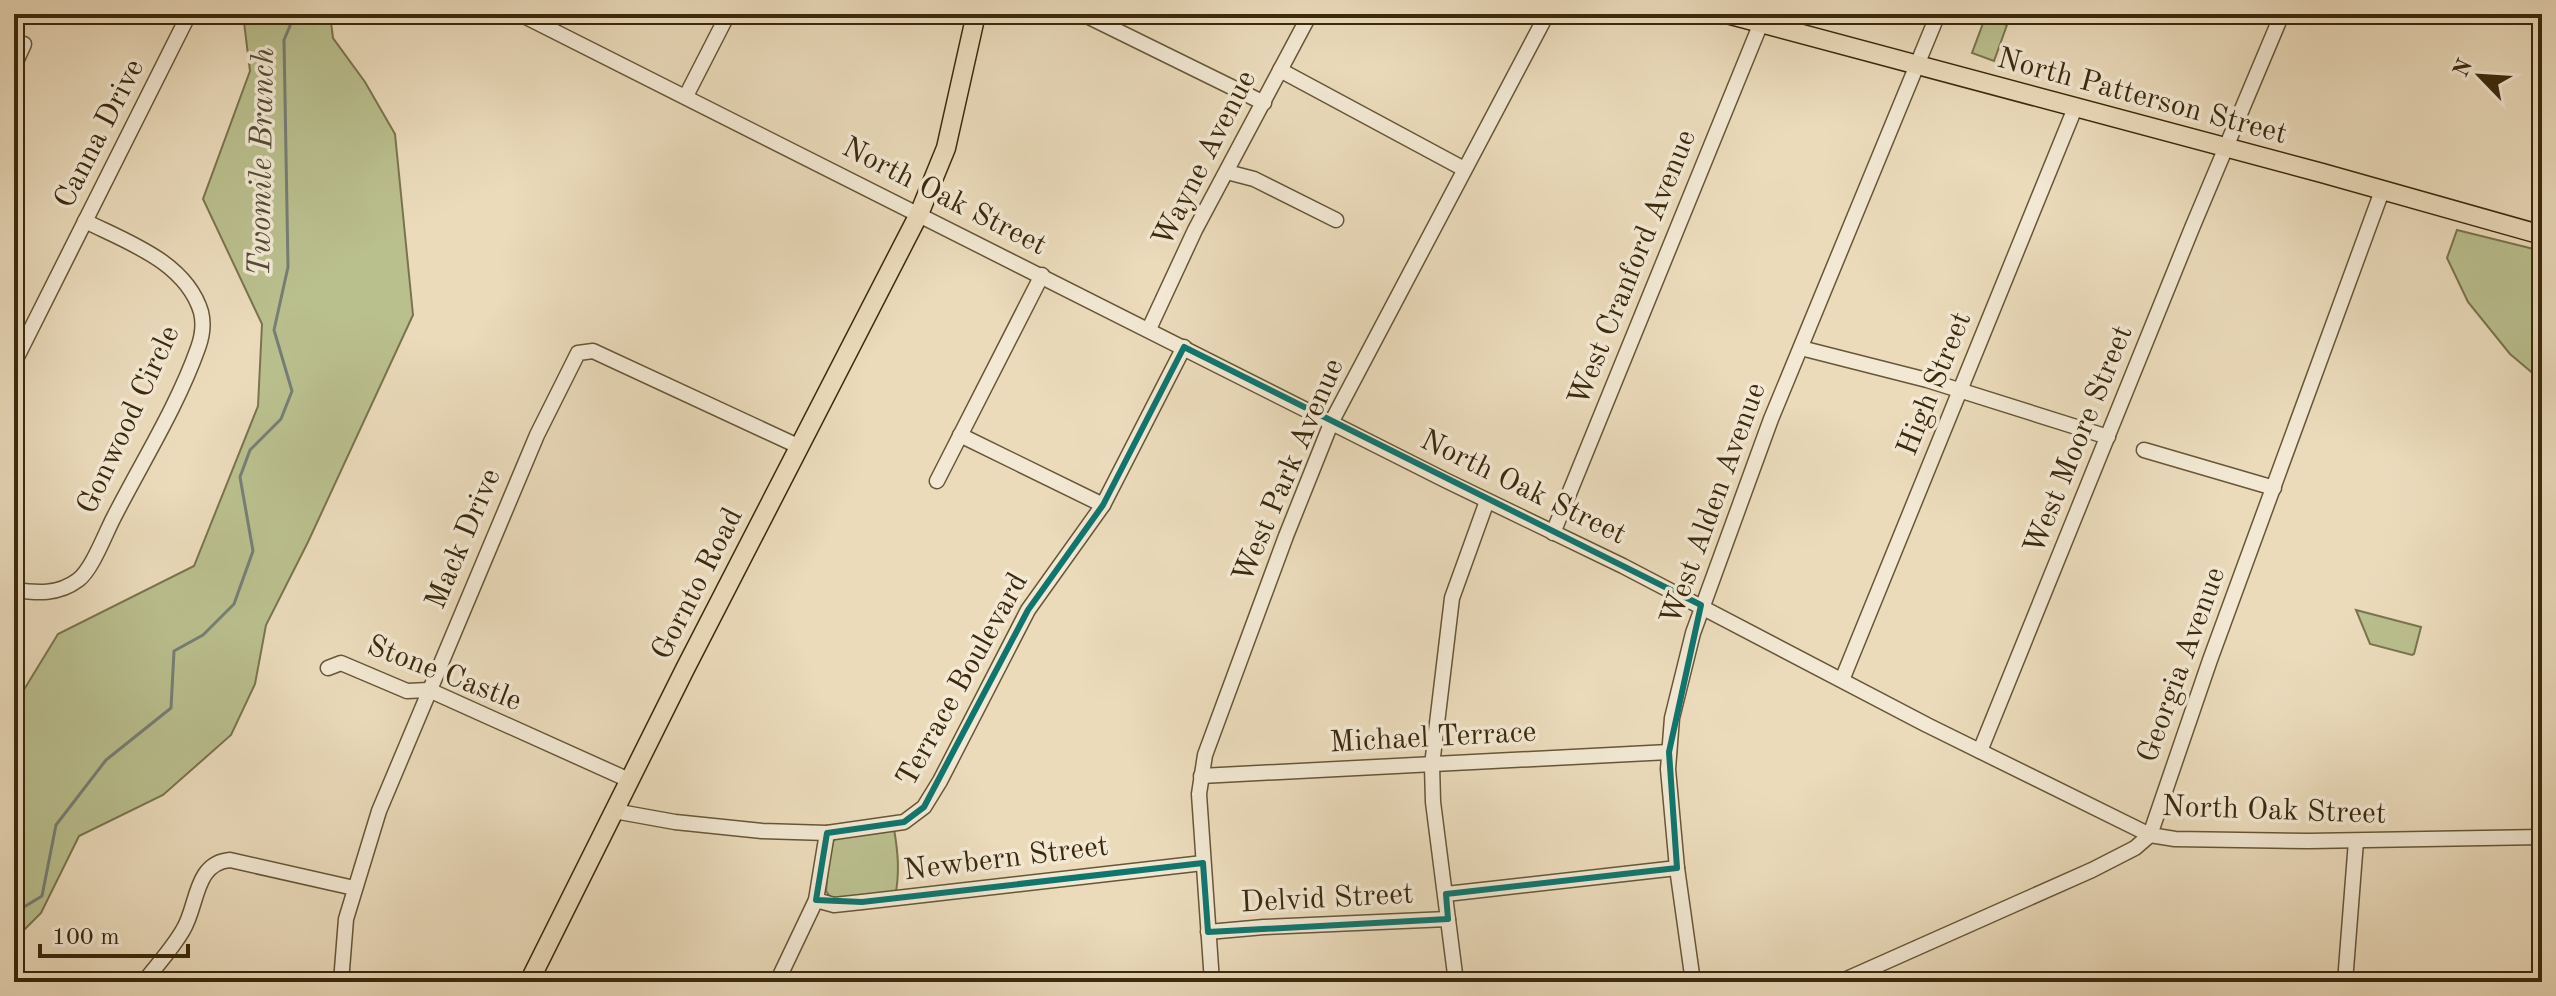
<svg xmlns="http://www.w3.org/2000/svg" width="2556" height="996" viewBox="0 0 2556 996" font-family="'Old Standard TT',serif">
<style>
.green{fill:#babf8e;stroke:#7a744e;stroke-width:2}
.lines{fill:none;stroke-linecap:round;stroke-linejoin:round}
.stream{stroke:#767f75;stroke-width:3}
.minor-casing{stroke:#675638;stroke-width:17}
.major-casing{stroke:#3b290d;stroke-width:21}
.minor{stroke:#f2e8d3;stroke-width:14}
.major{stroke:#ebdbbb;stroke-width:18}
.marked{fill:none;stroke:#0f766e;stroke-width:6;stroke-linejoin:round}
.labels{text-anchor:middle;dominant-baseline:central;stroke-width:7;stroke-linejoin:round;paint-order:stroke}
.street-label{font-size:30px;fill:#3b290d;stroke:#f2e8d3}
.water-label{font-size:32px;font-style:italic;fill:#544d38;stroke:#f2e8d3}
</style>
<rect width="100%" height="100%" fill="#ebdbbb"/>
<filter id="stains"><feTurbulence type="fractalNoise" baseFrequency=".0025" numOctaves="4"/><feColorMatrix values="0 0 0 0 .2 0 0 0 0 .09 0 0 0 0 .02 0 0 0 .5 -.17"/></filter>
<radialGradient id="worn" r=".72"><stop offset=".6" stop-color="#630" stop-opacity="0"/><stop offset="1" stop-color="#630" stop-opacity=".3"/></radialGradient>
<g class="green">
<polygon points="243,14 330,14 333,38 365,82 395,134 413,315 308,542 266,625 255,684 231,735 163,795 79,836 41,913 14,940 14,706 58,634 194,566 258,406 262,324 203,199 250,71"/>
<polygon points="1985,18 2007,25 1994,61 1972,53"/>
<polygon points="2457,230 2542,251 2542,381 2510,354 2468,302 2447,258"/>
<polygon points="2356,610 2421,627 2414,654 2412,655 2370,644"/>
<path d="M894,829C898,852 900,873 895,897L834,902L826,891L830,846L835,838Z"/>
</g>
<g class="lines">
<polyline class="stream" points="14,913 42,896 56,825 106,760 171,708 174,651 203,635 234,604 253,551 240,477 250,450 281,419 292,391 274,330 288,267 284,40 295,14"/>
<defs>
<g id="minor">
<polyline points="520,14 1445,480 1623,566 1927,725 2150,835 2175,839 2309,841 2542,837"/>
<polyline points="1083,14 1264,103"/>
<polyline points="14,66 24,44"/>
<polyline points="1280,70 1464,169"/>
<polyline points="686,96 728,14"/>
<polyline points="1227,172 1254,179 1336,220"/>
<polyline points="1149,329 1195,230 1310,14"/>
<polyline points="1801,348 1927,380 2108,437"/>
<polyline points="14,363 189,14"/>
<polyline points="960,435 1103,505"/>
<polyline points="2144,450 2274,488"/>
<polyline points="937,481 1042,275"/>
<polyline points="1553,533 1761,23"/>
<path d="M14,590C37,593 58,595 78,580C92,570 105,534 114,517C142,462 177,407 198,348C202,337 204,324 201,312C186,262 127,242 85,221"/>
<polyline points="328,668 341,663 407,691 429,690 629,780"/>
<polyline points="1842,680 2075,108"/>
<polyline points="1980,751 2192,228 2282,14"/>
<polyline points="1201,776 1669,752"/>
<polyline points="614,811 675,822 762,831 827,833 904,822 924,807 940,781 1028,610 1103,505 1184,347"/>
<polyline points="1446,894 1677,868"/>
<polyline points="816,900 834,905 862,902 1203,863"/>
<polyline points="1208,932 1264,927 1448,919"/>
<path d="M144,982C157,965 172,949 183,930C198,906 194,863 230,860L354,888"/>
<polyline points="341,982 346,919 379,811 537,435 578,353 593,351 800,447"/>
<polyline points="777,982 816,900 827,833"/>
<polyline points="1212,982 1199,794 1205,755 1286,536 1332,421 1547,14"/>
<polyline points="1456,982 1433,802 1432,765 1452,598 1487,501"/>
<polyline points="1693,982 1677,868 1668,769 1672,718 1693,633 1771,419 1938,14"/>
<polyline points="1840,982 2092,870 2135,848 2150,835 2210,660 2382,191"/>
<polyline points="2345,982 2356,841"/>
</g>
<g id="major">
<polyline points="1727,14 2322,173 2542,235"/>
<polyline points="529,982 685,669 919,214 946,148 976,14"/>
</g>
</defs>
<use href="#minor" class="minor-casing"/>
<use href="#major" class="major-casing"/>
<use href="#minor" class="minor"/>
<use href="#major" class="major"/>
</g>
<path class="marked" d="M1184,347L1701,605L1669,752L1677,868L1446,894L1448,919L1208,932L1203,863L862,902L816,900L827,833L904,822L924,807L1028,610L1103,505Z"/>
<g class="labels">
<g class="street-label">
<text transform="translate(2142 97) rotate(15)">North Patterson Street</text>
<text transform="translate(100 134) rotate(-63)">Canna Drive</text>
<text transform="translate(1205 159) rotate(-63)">Wayne Avenue</text>
<text transform="translate(944 197) rotate(27)">North Oak Street</text>
<text transform="translate(1633 268) rotate(-68)">West Cranford Avenue</text>
<text transform="translate(1935 384) rotate(-68)">High Street</text>
<text transform="translate(129 420) rotate(-65)">Gonwood Circle</text>
<text transform="translate(2079 440) rotate(-68)">West Moore Street</text>
<text transform="translate(1289 471) rotate(-67)">West Park Avenue</text>
<text transform="translate(1523 488) rotate(26)">North Oak Street</text>
<text transform="translate(1714 504) rotate(-70)">West Alden Avenue</text>
<text transform="translate(464 539) rotate(-67)">Mack Drive</text>
<text transform="translate(698 584) rotate(-63)">Gornto Road</text>
<text transform="translate(2182 665) rotate(-70)">Georgia Avenue</text>
<text transform="translate(444 674) rotate(21)">Stone Castle</text>
<text transform="translate(963 680) rotate(-61)">Terrace Boulevard</text>
<text transform="translate(1433 738) rotate(-3)">Michael Terrace</text>
<text transform="translate(2274 811) rotate(2)">North Oak Street</text>
<text transform="translate(1006 859) rotate(-7)">Newbern Street</text>
<text transform="translate(1327 899) rotate(-3)">Delvid Street</text>
</g>
<g class="water-label">
<text transform="translate(263 162) rotate(-89)">Twomile Branch</text>
</g>
</g>
<rect width="2556" height="996" fill="none" stroke="#ebdbbb" stroke-width="48"/>
<rect x="16" y="16" width="2524" height="964" fill="none" stroke="#3b290d" stroke-width="4"/>
<rect x="24" y="24" width="2508" height="948" fill="none" stroke="#3b290d" stroke-width="2"/>
<g transform="translate(2480 76) rotate(295)" stroke="#f2e8d3" stroke-width="6" paint-order="stroke">
<path d="M0-6L14 30L0 20L-14 30Z" fill="#3b290d"/>
<text y="-12" font-size="22" font-weight="bold" text-anchor="middle" fill="#3b290d">N</text>
</g>
<path d="M40 944v12h148v-12" fill="none" stroke="#3b290d" stroke-width="4"/>
<text x="52" y="944" font-size="24" fill="#3b290d" stroke="#f2e8d3" stroke-width="6" paint-order="stroke">100 m</text>
<rect width="100%" height="100%" filter="url(#stains)"/>
<rect width="100%" height="100%" fill="url(#worn)"/>
</svg>
